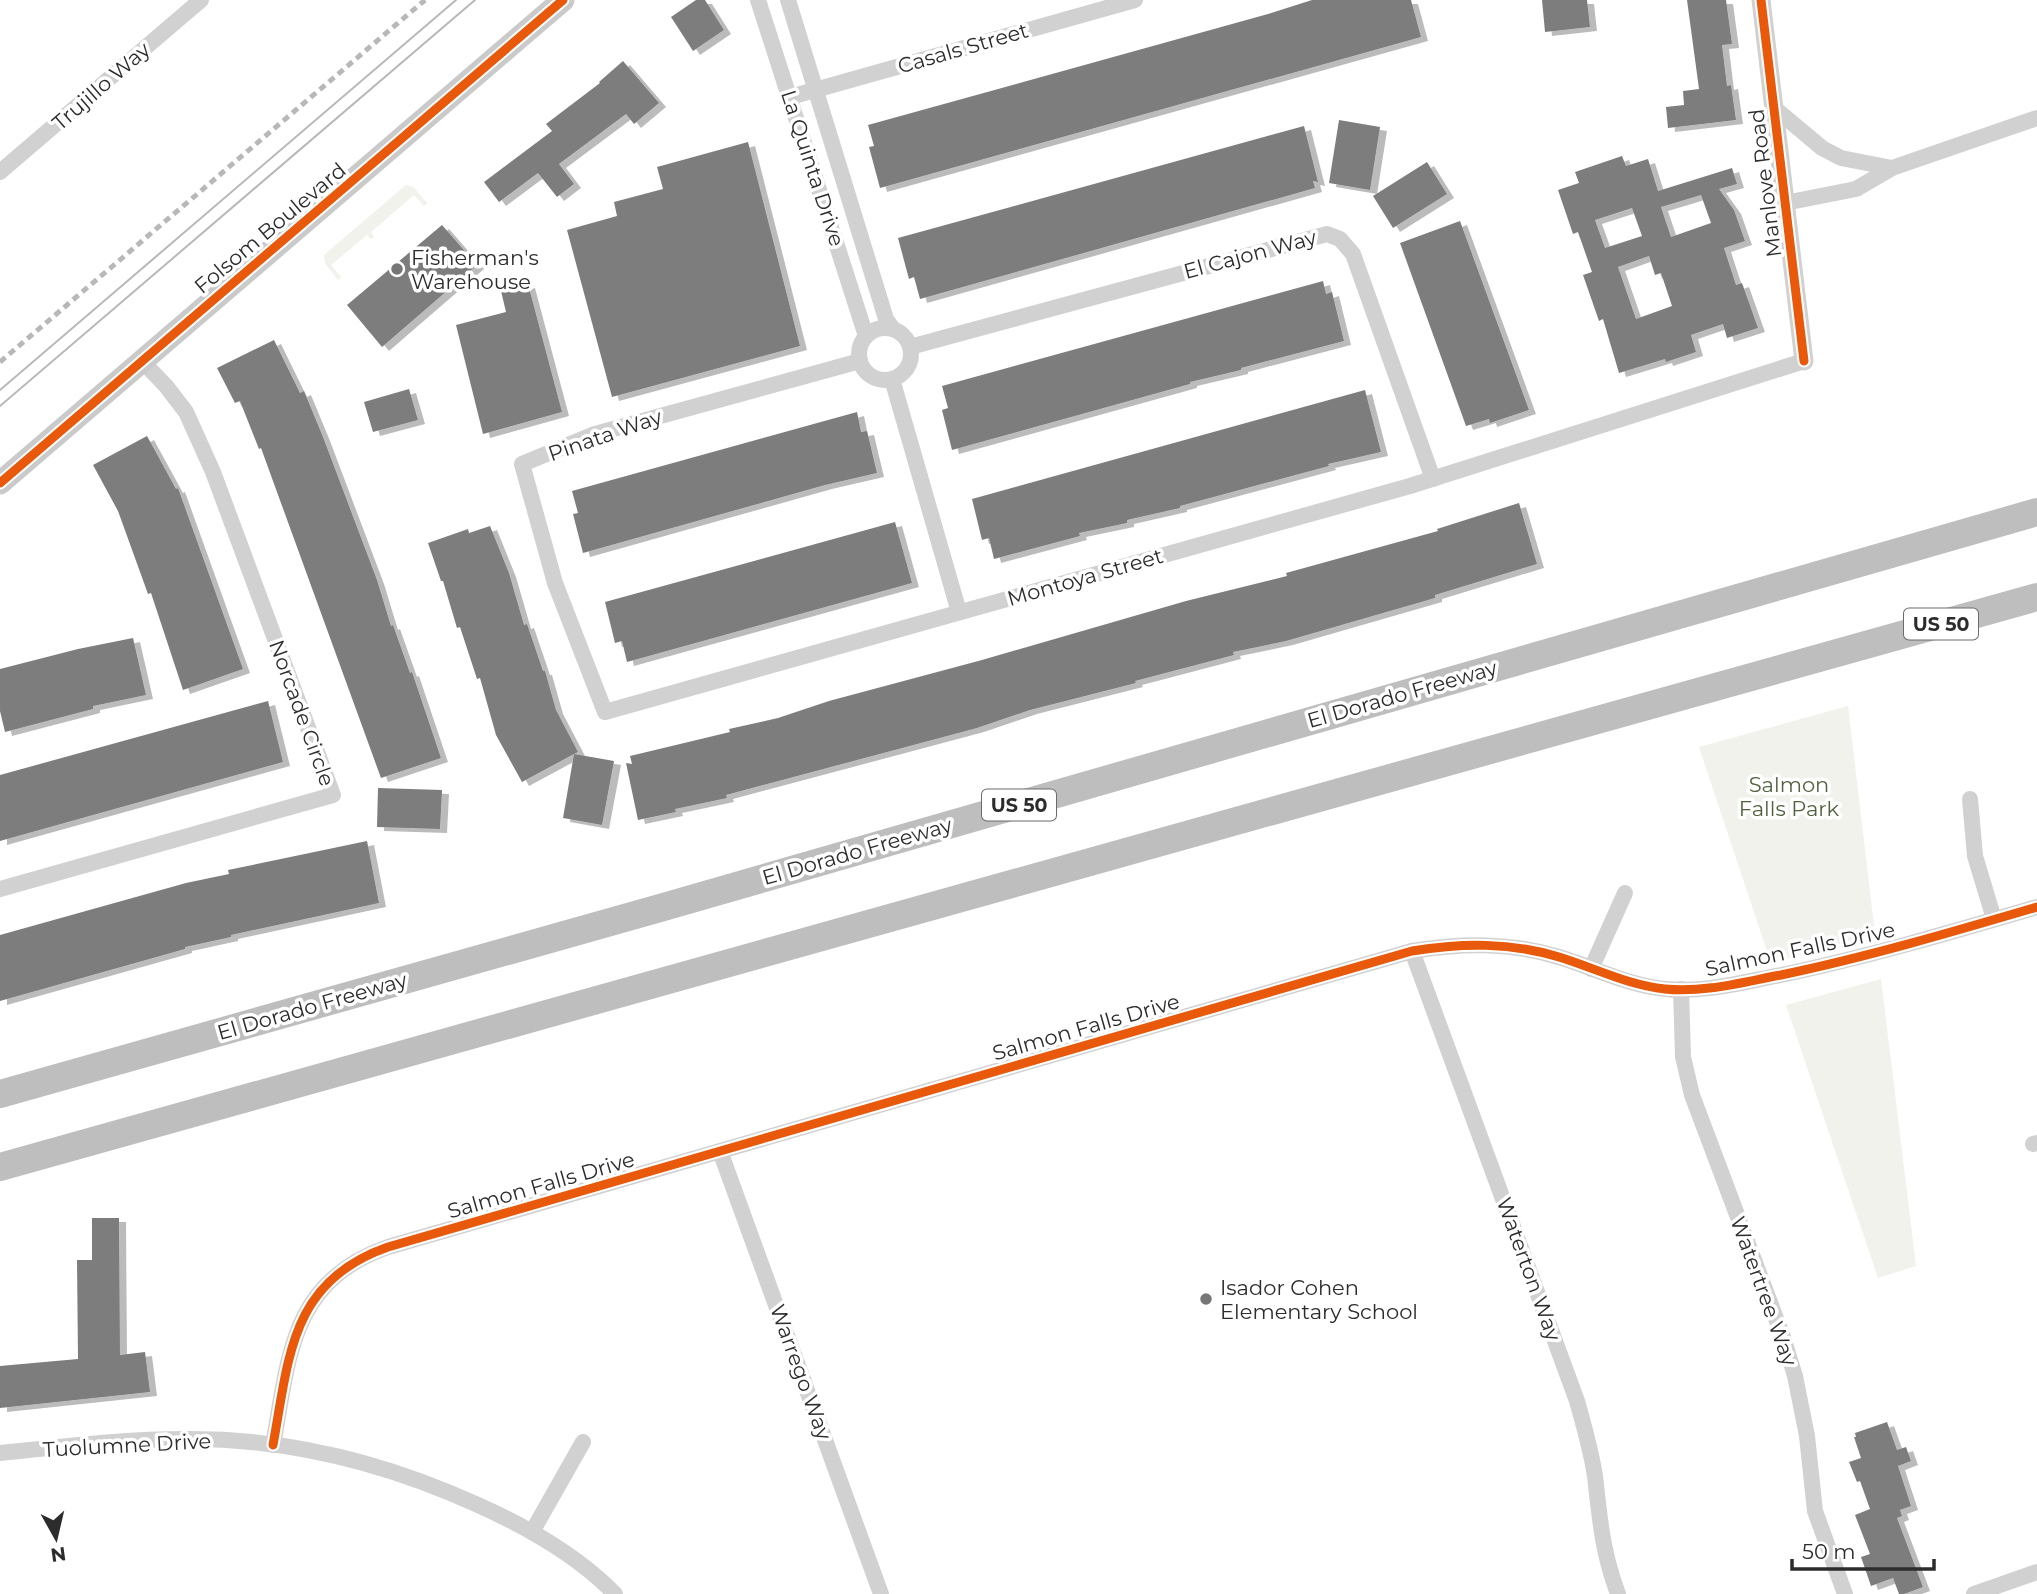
<svg xmlns="http://www.w3.org/2000/svg" width="2037" height="1594" viewBox="0 0 2037 1594" font-family="Montserrat,sans-serif">
<style>
.green{fill:#f0f2eb}
.building{fill:#7d7d7d;fill-rule:evenodd;filter:url(#shadow)}
.lines{fill:none;stroke-linecap:round;stroke-linejoin:round}
.minor{stroke:#d1d1d1;stroke-width:16}
.tertiary{stroke:#d1d1d1;stroke-width:19}
.secondary{stroke:#cacaca;stroke-width:23}
.motorway{stroke:#bebebe;stroke-width:28}
.tram{stroke:#b8b8b8;stroke-width:2}
.rail{stroke:#b8b8b8;stroke-width:5;stroke-dasharray:7 5;stroke-linecap:butt}
.cycleway-casing{stroke:#fff;stroke-width:13}
.cycleway{stroke:#e8590c;stroke-width:9}
.poi-dot{fill:#767676;stroke:#fff;stroke-width:2.5}
.labels{text-anchor:middle;dominant-baseline:central;stroke-width:7;stroke-linejoin:round;paint-order:stroke}
.shield{fill:#fff;stroke:#6b6b6b;stroke-width:2}
.shield-label{font-size:19px;font-weight:bold;fill:#2c2c2c}
.street-label{font-size:21px;fill:#2c2c2c;stroke:#fff}
.poi-label{font-size:21px;fill:#2c2c2c;stroke:#fff;text-anchor:start}
.park-label{font-size:21px;fill:#51633e;stroke:#fff}
</style>
<defs>
<filter id="shadow"><feDropShadow dx="7" dy="4" stdDeviation="0" flood-color="#0004"/></filter>
</defs>
<rect width="100%" height="100%" fill="#fff"/>
<g class="green">
<polygon points="406,185 413,187 427,203 424,206 414,195 371,232 374,237 371,239 367,235 331,265 341,277 338,280 325,263 324,255"/>
<polygon points="1848,706 1875,934 1771,963 1699,747"/>
<polygon points="1881,979 1916,1266 1878,1278 1786,1005"/>
</g>
<g class="building">
<polygon points="696,0 705,0 724,30 693,51 671,17"/>
<polygon points="1312,0 1411,0 1421,37 880,188 869,147 874,146 868,125 1268,14"/>
<polygon points="1542,0 1587,0 1590,27 1545,32"/>
<polygon points="1687,0 1726,0 1732,44 1722,45 1727,86 1731,85 1736,120 1668,128 1666,107 1684,105 1683,91 1699,89"/>
<polygon points="623,61 659,103 634,124 626,114 559,164 574,184 557,197 538,173 499,202 484,182 552,131 546,124 600,83 599,82"/>
<polygon points="1339,120 1380,127 1370,190 1329,183"/>
<polygon points="1304,126 1318,182 1313,181 1315,188 920,299 914,277 909,279 898,238"/>
<polygon points="748,142 800,346 612,397 567,230 617,216 614,202 663,189 657,167"/>
<path d="M1622,156L1626,166L1648,159L1658,191L1732,168L1737,184L1719,189L1734,210L1745,241L1724,248L1736,285L1742,283L1758,328L1727,338L1723,324L1691,335L1696,352L1666,362L1665,359L1619,373L1603,319L1599,321L1583,275L1592,272L1578,232L1573,234L1558,190L1579,183L1575,172ZM1701,195L1711,223L1671,237L1661,207ZM1632,208L1642,236L1605,248L1595,220ZM1649,256L1655,275L1661,273L1672,306L1636,319L1618,267Z"/>
<polygon points="1427,162 1447,194 1393,228 1373,196"/>
<polygon points="1460,221 1529,410 1490,423 1489,419 1466,426 1400,243"/>
<polygon points="442,225 477,265 382,347 347,305"/>
<polygon points="1323,281 1326,294 1332,292 1344,341 1241,368 1241,370 1190,382 1190,384 952,450 942,410 948,408 942,386"/>
<polygon points="528,284 562,412 483,434 456,325 506,312 501,291"/>
<polygon points="274,340 300,393 304,391 323,437 377,580 391,626 393,625 410,673 412,672 441,758 381,778 261,448 259,449 240,401 235,403 217,368"/>
<polygon points="409,389 418,420 373,432 364,402"/>
<polygon points="1365,390 1381,452 1328,464 1329,466 1180,506 1180,508 1127,520 1127,523 1079,533 1080,536 994,559 989,538 982,540 972,499"/>
<polygon points="857,412 861,432 867,431 877,473 825,485 583,553 573,514 578,513 572,491"/>
<polygon points="147,436 176,489 178,488 243,669 183,690 151,593 148,594 118,511 93,465"/>
<polygon points="1519,503 1537,564 1435,595 1435,598 1286,641 1233,652 1234,655 1135,681 1136,683 1030,710 977,728 726,795 727,798 675,809 676,812 638,820 626,763 632,764 630,756 730,732 729,729 778,718 829,701 982,660 1186,601 1287,576 1286,573 1438,531 1437,529"/>
<polygon points="895,522 912,583 627,662 622,641 615,643 605,602"/>
<polygon points="490,526 509,573 524,625 527,624 543,671 545,671 556,710 578,752 574,754 614,761 602,825 563,818 574,754 522,782 496,735 480,678 477,679 460,627 457,628 443,581 441,581 428,543 468,529 469,533"/>
<polygon points="133,638 146,695 93,706 93,709 5,732 0,711 0,669 78,649"/>
<polygon points="268,701 283,762 0,841 0,775"/>
<polygon points="378,788 442,790 440,829 377,827"/>
<polygon points="367,841 379,903 231,935 231,937 185,947 185,949 0,1001 0,935 186,883 229,874 228,870"/>
<polygon points="92,1218 119,1218 120,1355 145,1352 150,1392 0,1408 0,1366 78,1359 77,1260 92,1260"/>
<polygon points="1887,1422 1897,1450 1906,1447 1911,1461 1898,1466 1911,1506 1900,1510 1902,1516 1897,1518 1923,1587 1904,1594 1899,1594 1893,1578 1871,1586 1861,1557 1870,1554 1855,1515 1870,1509 1860,1481 1857,1482 1849,1462 1861,1458 1854,1437 1856,1437 1855,1433"/>
</g>
<g class="lines">
<g class="minor">
<polyline points="758,0 866,336"/>
<polyline points="788,0 886,319 893,329"/>
<polyline points="790,97 1135,0"/>
<polyline points="1773,107 1822,148 1841,158 1892,168"/>
<polyline points="0,172 201,0"/>
<polyline points="1785,203 1856,189 1892,168 2037,118"/>
<circle cx="885" cy="354" r="26"/>
<polyline points="910,347 1327,234 1340,239 1353,254 1433,479"/>
<polyline points="860,361 595,434 522,464 555,583 605,712 1410,486 1804,361"/>
<polyline points="892,379 959,612"/>
<polyline points="1970,799 1975,856 1994,919"/>
<polyline points="0,889 333,795 213,472 186,412 166,386 142,361"/>
<path d="M1412,951L1577,1401C1584,1426 1591,1450 1595,1476C1600,1520 1602,1551 1618,1594"/>
<polyline points="1591,969 1625,893"/>
<polyline points="1681,989 1683,1057 1692,1095 1783,1337 1795,1376 1807,1436 1815,1511 1845,1594"/>
<polyline points="2033,1144 2037,1143"/>
<polyline points="720,1151 881,1594"/>
<path d="M273,1445C289,1358 290,1281 388,1247L1412,951C1462,943 1510,942 1559,957C1595,968 1627,985 1665,989C1704,993 1743,982 1781,975C1867,957 1952,932 2037,907"/>
<path d="M0,1453C61,1447 123,1439 185,1439C286,1438 386,1463 478,1505C527,1527 577,1555 615,1594"/>
<polyline points="532,1532 583,1442"/>
<polyline points="1974,1594 2037,1572"/>
</g>
<polyline class="tertiary" points="1761,0 1804,361"/>
<polyline class="secondary" points="0,483 563,0"/>
<g class="motorway">
<polyline points="0,1094 660,908 2037,512"/>
<polyline points="0,1167 2037,597"/>
</g>
<g class="tram">
<polyline points="0,390 456,0"/>
<polyline points="0,406 475,0"/>
</g>
<polyline class="rail" points="0,362 425,0"/>
<defs>
<g id="cycleway">
<polyline points="1761,0 1804,361"/>
<polyline points="0,483 563,0"/>
<path d="M273,1445C289,1358 290,1281 388,1247L1412,951C1462,943 1510,942 1559,957C1595,968 1627,985 1665,989C1704,993 1743,982 1781,975C1867,957 1952,932 2037,907"/>
</g>
</defs>
<use href="#cycleway" class="cycleway-casing"/>
<use href="#cycleway" class="cycleway"/>
</g>
<g class="poi-dot">
<circle cx="397" cy="269" r="7"/>
<circle cx="1206" cy="1299" r="7"/>
</g>
<g class="labels">
<g class="shield">
<rect x="1904" y="608.5" width="74" height="31" rx="5"/>
<rect x="982" y="789.5" width="74" height="31" rx="5"/>
</g>
<g class="shield-label">
<text x="1941" y="624">US 50</text>
<text x="1019" y="805">US 50</text>
</g>
<g class="street-label">
<text transform="translate(963 48) rotate(-16)">Casals Street</text>
<text transform="translate(101 86) rotate(-41)">Trujillo Way</text>
<text transform="translate(813 168) rotate(72)">La Quinta Drive</text>
<text transform="translate(1765 183) rotate(-97)">Manlove Road</text>
<text transform="translate(270 228) rotate(-40)">Folsom Boulevard</text>
<text transform="translate(1250 254) rotate(-15)">El Cajon Way</text>
<text transform="translate(605 435) rotate(-19)">Pinata Way</text>
<text transform="translate(1085 577) rotate(-16)">Montoya Street</text>
<text transform="translate(1402 694) rotate(-16)">El Dorado Freeway</text>
<text transform="translate(302 713) rotate(70)">Norcade Circle</text>
<text transform="translate(857 851) rotate(-16)">El Dorado Freeway</text>
<text transform="translate(1800 949) rotate(-12)">Salmon Falls Drive</text>
<text transform="translate(312 1006) rotate(-16)">El Dorado Freeway</text>
<text transform="translate(1086 1027) rotate(-16)">Salmon Falls Drive</text>
<text transform="translate(541 1185) rotate(-16)">Salmon Falls Drive</text>
<text transform="translate(1529 1269) rotate(70)">Waterton Way</text>
<text transform="translate(1764 1291) rotate(70)">Watertree Way</text>
<text transform="translate(801 1372) rotate(70)">Warrego Way</text>
<text transform="translate(127 1445) rotate(-3)">Tuolumne Drive</text>
</g>
<g class="poi-label">
<text x="411" y="257">Fisherman's<tspan x="411" dy="24">Warehouse</tspan></text>
<text x="1220" y="1287">Isador Cohen<tspan x="1220" dy="24">Elementary School</tspan></text>
</g>
<g class="park-label">
<text x="1789" y="784">Salmon<tspan x="1789" dy="24">Falls Park</tspan></text>
</g>
</g>
<g transform="translate(56 1538) rotate(172)" stroke="#ffffff" stroke-width="5" paint-order="stroke">
<path d="M0-5L12 26L0 18L-12 26Z" fill="#2c2c2c"/>
<text y="-10" font-size="19" font-weight="bold" text-anchor="middle" fill="#2c2c2c">N</text>
</g>
<path d="M1792 1559v10h142v-10" fill="none" stroke="#2c2c2c" stroke-width="3.5"/>
<text x="1802" y="1559" font-size="21" fill="#2c2c2c" stroke="#ffffff" stroke-width="5" paint-order="stroke">50 m</text>
</svg>
